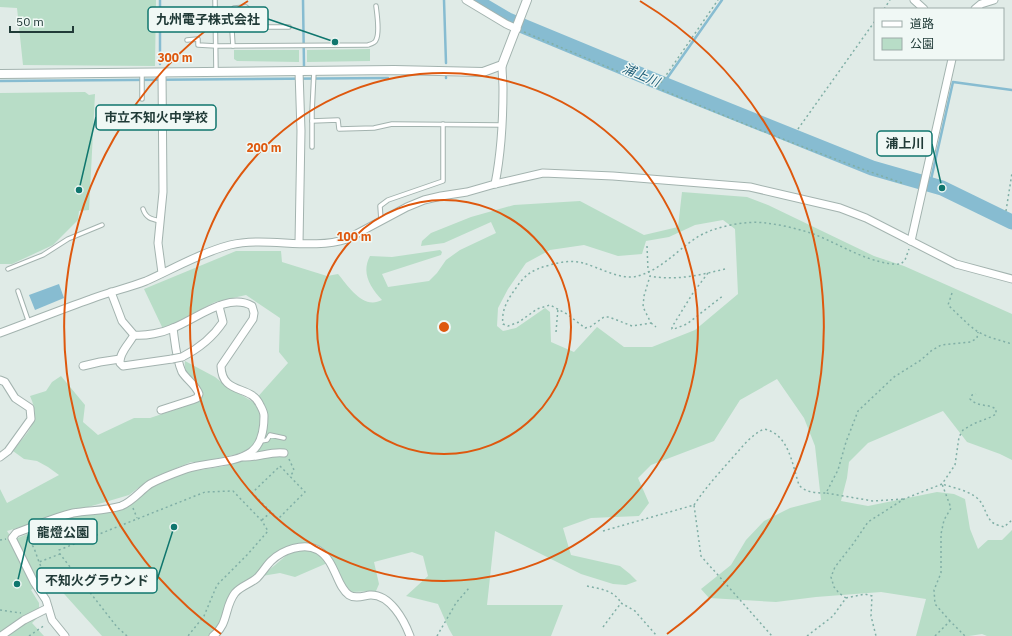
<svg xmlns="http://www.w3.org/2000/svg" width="1012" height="636" viewBox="0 0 1012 636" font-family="'IBM Plex Sans','Noto Sans JP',sans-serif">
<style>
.green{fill:#b8ddc7;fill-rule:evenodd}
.water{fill:#87bcd1}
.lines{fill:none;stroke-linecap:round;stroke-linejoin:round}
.stream{stroke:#87bcd1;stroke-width:2.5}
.river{stroke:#87bcd1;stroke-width:15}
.service-casing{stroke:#a3b3af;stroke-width:5.5}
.minor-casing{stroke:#a3b3af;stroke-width:9}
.tertiary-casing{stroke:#a3b3af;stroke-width:10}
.path{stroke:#80afa6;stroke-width:1.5;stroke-dasharray:2 3;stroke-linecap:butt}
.service{stroke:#fff;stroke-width:3.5}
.minor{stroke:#fff;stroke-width:7}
.tertiary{stroke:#fff;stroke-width:8}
.minor-bridge-casing{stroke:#a3b3af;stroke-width:9;stroke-linecap:butt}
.minor-bridge{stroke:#fff;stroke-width:7}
.ring{fill:none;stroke:#de580e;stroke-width:2}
.labels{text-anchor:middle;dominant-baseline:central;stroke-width:3;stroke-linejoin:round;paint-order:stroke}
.water-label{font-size:13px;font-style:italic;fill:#1b5c77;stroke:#f0f8f5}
.centre{fill:#de580e;stroke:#f0f8f5;stroke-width:2}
.ring-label{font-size:12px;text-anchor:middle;font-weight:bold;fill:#de580e;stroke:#f0f8f5;stroke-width:3;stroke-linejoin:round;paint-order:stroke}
.leader{fill:none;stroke:#0f766e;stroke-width:1.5}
.callout-dot{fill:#0f766e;stroke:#f0f8f5;stroke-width:1.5}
.callout{fill:#f0f8f5;stroke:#0f766e;stroke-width:1.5}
.callout-label{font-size:13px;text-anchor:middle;font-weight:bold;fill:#213b38}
</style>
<rect width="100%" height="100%" fill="#e0ebe7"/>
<g class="green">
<polygon points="0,0 156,0 155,66 23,65 17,8 0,7"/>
<polygon points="370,49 370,61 307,62 307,50"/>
<polygon points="234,50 299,50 299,62 237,61 234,59"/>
<polygon points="85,92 89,95 95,94 89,210 79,211 78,220 53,245 12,264 0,264 0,93"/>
<path d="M682,192L747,197L768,205L874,256L904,266L1012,314V460L1000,454L967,442L943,411L868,443L849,462L847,478L841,501L868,506L937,492L954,494L965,499L970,529L978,549L988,540H1002L1012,530V636H987L982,634L969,636H916L926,599L881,592L816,597L776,602L709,598L701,589L731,565L746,540L764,521L790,508L821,500L815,446L804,418L777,379L740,400L714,441L651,465L638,478L649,503L639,516L591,518L563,528L571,555L620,566L630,574L637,581L626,585L613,584L581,574L495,531L487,605H563L551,636H453L449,629L438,604L406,596L428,576L423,556L412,552L374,562L379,584L376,591L350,592L348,590L332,561L295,577L280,573L262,576L301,543L291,545L272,556L255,576L237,587L223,620L215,631L209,636H102L48,576L31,590L39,603V616L32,623L44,636H0V489L7,503L59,475L48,467L37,461L24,459L13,451C28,431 42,422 30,396L46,391L52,382L61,376L85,405L83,422L98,435L134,418H150L183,407L202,397V394C194,384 183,375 185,361L215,377L225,385L253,402L288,363L279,352L280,318L246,295L215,302L163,329L144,289L236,251H281L282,262L327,276L338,274C349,287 363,310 382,300C370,287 361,273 370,256L392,257L440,250L442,252L441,255L382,274L388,287L429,281L437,273L446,260L460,250L496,233L491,222L444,243L421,246L422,241L431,233L471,217L514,205L580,201L644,235L678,227ZM723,220L735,229L738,294L695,330L652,347H624L597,327L574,352L551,342L550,312L545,308L516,328L503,331L497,326L498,308L508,289L526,263L550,250L584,245L618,256L642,254L646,241L669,237L695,225ZM258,440L253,452L225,466L187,472L149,488L114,511L70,516L13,540L7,531L129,495L150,479L191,462H202L237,454L250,449Z"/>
</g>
<polygon class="water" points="59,284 64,298 35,310 29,295"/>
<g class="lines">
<g class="stream">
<polyline points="303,0 304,66"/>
<polyline points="444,0 446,63"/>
<polyline points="160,64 160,0"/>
<polyline points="446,77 446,78"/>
<polyline points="0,81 388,78"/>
<polyline points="663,84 722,0"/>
<polyline points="930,184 953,82 1012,90"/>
</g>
<polyline class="river" points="474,0 508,20 663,84 872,168 942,188 1012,222"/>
<defs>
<g id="service">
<polyline points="215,0 216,71"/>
<polyline points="192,24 215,25"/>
<path d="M187,40L198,39V45L216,46L368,45C371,44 375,43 376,40C380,33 377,14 376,6"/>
<polyline points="233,46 231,15 232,11 234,8 246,7 249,10 250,27 289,27"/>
<polyline points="142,99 142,73"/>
<polyline points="312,121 338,120 339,129 374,128 392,124 501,125"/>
<polyline points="312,147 312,112 314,71"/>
<path d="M143,209C146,218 151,219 160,221"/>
<polyline points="381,220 380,206 388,200 443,181 443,124"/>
<polyline points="8,269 43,255 68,239 102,225"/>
<polyline points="18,291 29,323"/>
<polyline points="261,441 267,440 270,435 284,438"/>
</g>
<g id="minor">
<polyline points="466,0 506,24 517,29"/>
<polyline points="914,0 924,9"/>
<polyline points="975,9 981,4 994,0"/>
<path d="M495,184C501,154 503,120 503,89C503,81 502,73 502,65"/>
<polyline points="911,241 952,59"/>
<polyline points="299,243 301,131 299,71"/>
<polyline points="162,273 158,243 163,192 162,73"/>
<path d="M0,333C30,322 60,310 91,299C109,292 128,288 146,281C173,269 200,253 230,245C267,236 310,251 347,239L407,207L424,200L441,196L467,192L495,184L543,173L613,176L750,187L840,208L866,218L956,264L1012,279"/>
<path d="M134,335C129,344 119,353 120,363L123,366L172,359"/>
<path d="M182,357C198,349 213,337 223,322L219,306"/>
<polyline points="83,366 100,362 120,359"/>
<polyline points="0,380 5,382 15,398 30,408 31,419 8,451 0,457"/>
<path d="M161,410L192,400L197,398L199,394C196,385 187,380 182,372C176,359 175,342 173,328"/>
<path d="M243,457C257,458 271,451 284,453"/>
<polyline points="1,636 24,620 48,608"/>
<path d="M65,636L52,620L46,600L34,582L12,538L16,533L24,530C40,524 56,517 73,513C89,510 105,511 121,506C132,502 140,491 150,484C161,478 175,473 186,469C205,462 234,464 251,452C262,444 264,429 264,416C264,412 262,409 260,405C251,384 222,396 221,366L253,319L254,313L252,306C228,292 196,319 173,328C162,333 146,336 134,335L122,321L111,292"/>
<path d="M213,636C229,624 224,607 235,593C241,586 250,584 257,578C262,573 266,566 271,561C282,550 304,542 318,550C336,561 336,586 349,595C355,599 363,596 370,595C390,594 404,620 410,636"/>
</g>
<polyline id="tertiary" points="0,74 394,70 483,72 502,65 527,0"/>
</defs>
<use href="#service" class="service-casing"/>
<use href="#minor" class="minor-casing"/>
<use href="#tertiary" class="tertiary-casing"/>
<g class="path">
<polyline points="884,9 890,0"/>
<path d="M524,32C649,84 774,139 902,183"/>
<polyline points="658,87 718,0"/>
<polyline points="798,129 875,21"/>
<polyline points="1006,211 1012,173"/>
<polyline points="647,246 648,270 650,276"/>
<path d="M725,269C700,275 676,281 650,276L644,296L643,307L651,323L632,326L609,317H604L590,327L585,328L567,314L550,305L537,309L519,322L508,326L503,324C501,310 508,299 516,288C525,274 534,269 550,265C560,262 572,260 583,263C598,267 622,281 638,276C662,269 675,252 696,238C712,227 746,220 766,223C782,225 800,229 816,235C841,245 874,266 901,264L905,260L909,249"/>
<polyline points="708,273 693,293 672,327 672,329 674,329 687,324 724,295"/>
<polyline points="952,293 948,305 969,325 978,332 989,337 1012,344"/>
<polyline points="651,323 656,327"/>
<polyline points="556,332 558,308"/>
<polyline points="289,459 294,470 290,477"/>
<polygon points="280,466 305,492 278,519 252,493"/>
<polyline points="903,499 873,501 826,493 838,470 846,442 858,411 894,377 921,360 931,351 941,345 971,342 977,338 978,332"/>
<path d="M694,505C706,487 720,472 734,456C743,446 751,435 764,429C789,434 792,464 799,485C806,493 817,493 826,493"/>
<polyline points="133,508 137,518"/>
<polyline points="262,520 271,512"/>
<polyline points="603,531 694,505 701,556 772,636"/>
<polyline points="27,537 34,548 39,562"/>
<polyline points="0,540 6,539"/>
<polyline points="44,583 47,581 39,562 60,554"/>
<path d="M587,586C600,589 614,590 621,603"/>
<path d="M846,598L839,593L834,587L831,577L835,567L853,544L868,522L904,499L942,484L955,465L959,437L963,430L973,424L991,417L996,414V409C987,403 979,408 970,399L972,395L976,394"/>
<polyline points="0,610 21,613"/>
<path d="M950,621L935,604L934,590L941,573V534L944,520L951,508L942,484C954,488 967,490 977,498C986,505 985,519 995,524C997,525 1001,526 1004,527L1012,520"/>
<polyline points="603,627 621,603 635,611 657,636"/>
<polyline points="29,636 45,625"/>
<polyline points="127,636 117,627 60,554 59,550 205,492 233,491 262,521 268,531 248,554 217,585 204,616 188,636"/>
<polyline points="437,636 456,603 469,588"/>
<polyline points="807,636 833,616 846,598 865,594 872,596 871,616 876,636"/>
<polyline points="935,636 950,621 965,636"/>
</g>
<use href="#service" class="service"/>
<use href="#minor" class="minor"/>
<use href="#tertiary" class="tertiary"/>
<defs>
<polyline id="minor-bridge" points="172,359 182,357"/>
</defs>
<use href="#minor-bridge" class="minor-bridge-casing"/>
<use href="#minor-bridge" class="minor-bridge"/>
</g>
<g class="ring">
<circle cx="444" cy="327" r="127"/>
<circle cx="444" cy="327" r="254"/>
<path d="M221 634A380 380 0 0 1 248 1M640 1A380 380 0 0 1 667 634"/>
</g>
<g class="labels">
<g class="water-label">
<text transform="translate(641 75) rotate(23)">浦上川</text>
</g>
</g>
<circle cx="444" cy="327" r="6" class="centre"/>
<g class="ring-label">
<text x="175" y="62">300 m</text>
<text x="264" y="152">200 m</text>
<text x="354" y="241">100 m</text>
</g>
<path class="leader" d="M335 42L268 19M79 190L96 117M942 188L932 144M17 584L29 532M174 527L157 580"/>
<g class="callout-dot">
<circle cx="335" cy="42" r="4"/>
<circle cx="79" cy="190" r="4"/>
<circle cx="942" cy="188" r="4"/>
<circle cx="17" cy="584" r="4"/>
<circle cx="174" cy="527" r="4"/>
</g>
<g class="callout">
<rect x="148" y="7" width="120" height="25" rx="4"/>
<rect x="96" y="105" width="120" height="25" rx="4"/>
<rect x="877" y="131" width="55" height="25" rx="4"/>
<rect x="29" y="519" width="68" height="25" rx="4"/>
<rect x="37" y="568" width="120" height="25" rx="4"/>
</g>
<g class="callout-label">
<text x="208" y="24">九州電子株式会社</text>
<text x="156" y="122">市立不知火中学校</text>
<text x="905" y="148">浦上川</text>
<text x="63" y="537">龍燈公園</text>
<text x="97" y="585">不知火グラウンド</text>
</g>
<rect x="874" y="8" width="130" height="52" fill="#f0f8f5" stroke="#9daca9"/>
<rect x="882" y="21" width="20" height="6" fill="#ffffff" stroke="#9daca9"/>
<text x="910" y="28" font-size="12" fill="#213b38">道路</text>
<rect x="882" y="38" width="20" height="12" fill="#b8ddc7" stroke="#9daca9"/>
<text x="910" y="48" font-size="12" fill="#213b38">公園</text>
<path d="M10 26v6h63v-6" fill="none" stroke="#213b38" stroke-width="2"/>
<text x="16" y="26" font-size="12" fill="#213b38" stroke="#f0f8f5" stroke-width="3" paint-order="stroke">50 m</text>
</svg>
